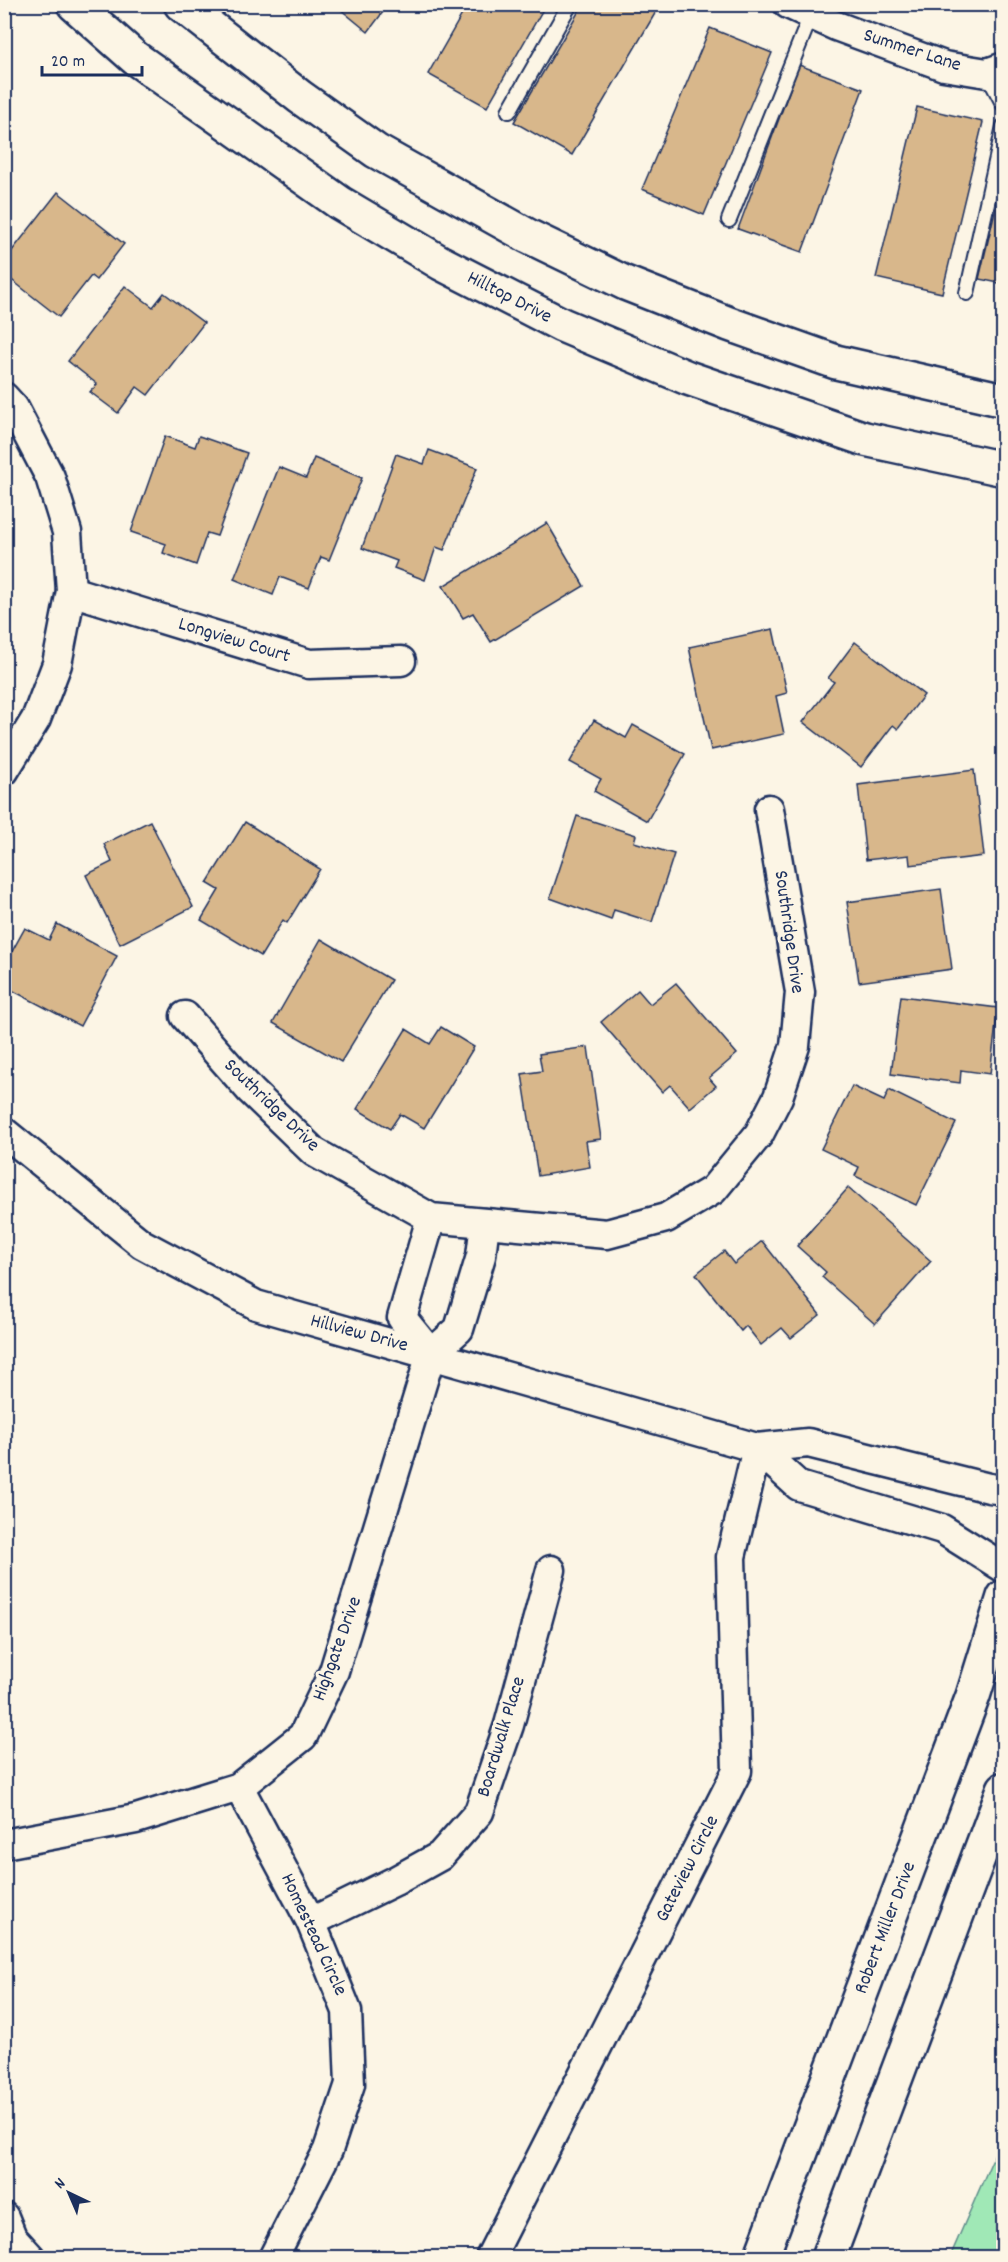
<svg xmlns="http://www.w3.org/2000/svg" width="1008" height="2262" viewBox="0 0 1008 2262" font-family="Dekko,sans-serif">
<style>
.green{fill:#a0e8b6;stroke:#5e8c8a;stroke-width:1.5}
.building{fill:#d8b78b;stroke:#1b2f5e;stroke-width:1.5}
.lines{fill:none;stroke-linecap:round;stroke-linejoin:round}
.service-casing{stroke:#1b2f5e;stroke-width:18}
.minor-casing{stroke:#1b2f5e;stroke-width:33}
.secondary-casing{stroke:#1b2f5e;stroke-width:38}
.service{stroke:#fcf5e5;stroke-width:14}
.minor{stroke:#fcf5e5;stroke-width:28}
.secondary{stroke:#fcf5e5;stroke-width:33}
.labels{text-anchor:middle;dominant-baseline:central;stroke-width:6;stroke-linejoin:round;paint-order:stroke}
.street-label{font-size:20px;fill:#1b2f5e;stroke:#fcf5e5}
</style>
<rect width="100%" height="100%" fill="#fcf5e5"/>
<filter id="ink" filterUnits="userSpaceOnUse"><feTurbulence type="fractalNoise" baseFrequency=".0167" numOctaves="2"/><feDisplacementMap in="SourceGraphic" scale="12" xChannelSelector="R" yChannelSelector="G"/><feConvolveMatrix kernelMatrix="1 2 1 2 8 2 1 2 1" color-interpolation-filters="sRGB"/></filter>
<g filter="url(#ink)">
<polygon class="green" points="1003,2135 1003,2257 950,2257"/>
<g class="building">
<polygon points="334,4 389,4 368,32"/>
<polygon points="468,4 546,4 487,107 428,74"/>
<polygon points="583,4 660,5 572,155 514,122"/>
<polygon points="710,28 772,53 704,215 642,189"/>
<polygon points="799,65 863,89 802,252 738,229"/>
<polygon points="917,107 983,122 942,293 876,278"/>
<polygon points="1004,173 1004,284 979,279"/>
<polygon points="58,192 124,244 96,280 91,276 59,317 4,274 4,261"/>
<polygon points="125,286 153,307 164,293 204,323 148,395 137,387 118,413 90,392 97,384 68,361"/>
<polygon points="165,436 195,447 199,436 247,453 217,536 207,533 196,565 163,553 166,544 131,532"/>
<polygon points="429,450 477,468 444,550 436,547 425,580 394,568 397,561 362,548 396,454 424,464"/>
<polygon points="314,458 362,478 329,560 321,557 309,588 280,577 273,595 234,579 279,467 306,478"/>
<polygon points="547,523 584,586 491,642 473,613 463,618 443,586"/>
<polygon points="773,629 787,693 776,696 784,734 711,750 689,647"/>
<polygon points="855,642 924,695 898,729 893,725 861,767 803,722 834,682 828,678"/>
<polygon points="594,720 626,738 633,725 685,754 647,821 594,791 601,779 570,762"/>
<polygon points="974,770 984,856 910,865 909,855 866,860 858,785"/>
<polygon points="577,816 636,835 634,842 674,854 652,922 614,910 611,920 550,898"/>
<polygon points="150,821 193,907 120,944 86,875 112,862 104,844"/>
<polygon points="245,822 320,869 287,923 283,920 261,956 201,920 219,890 207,883"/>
<polygon points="941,889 952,969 859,982 847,902"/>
<polygon points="57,924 117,956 80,1026 4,986 4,966 25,928 49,940"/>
<polygon points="321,939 391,980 341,1062 273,1023"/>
<polygon points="676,983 737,1054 709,1078 716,1086 690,1108 670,1085 662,1092 601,1022 638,990 650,1004"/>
<polygon points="901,996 998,1008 990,1074 961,1070 960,1083 891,1074"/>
<polygon points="441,1027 474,1047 424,1128 400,1114 390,1129 357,1109 406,1029 430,1044"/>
<polygon points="588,1047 601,1139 586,1141 590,1167 538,1176 522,1074 542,1071 539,1054"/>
<polygon points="852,1086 884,1101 889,1090 956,1123 916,1205 855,1176 859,1167 821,1149"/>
<polygon points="848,1188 931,1261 875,1324 822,1277 826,1272 797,1246"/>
<polygon points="762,1241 820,1315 791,1338 782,1328 761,1345 746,1326 741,1331 696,1274 724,1251 734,1264"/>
</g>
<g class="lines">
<defs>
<g id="service">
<polyline points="987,73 1004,105"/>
<polyline points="509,111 570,4"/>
<polyline points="729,220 811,15"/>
<polyline points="967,293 1004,126"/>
</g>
<g id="minor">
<polyline points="788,4 836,26 944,66 987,73 1004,67"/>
<polyline points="4,397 14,408 50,477 67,532 71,591 57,664 36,719 4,771"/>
<polyline points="71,591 309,664 401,661"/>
<polyline points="185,1016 251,1091 314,1152 431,1218 607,1234 666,1218 713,1190 759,1134 778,1097 795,1046 800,992 769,809"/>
<polyline points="4,1132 142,1244 256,1305 757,1448 808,1443 989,1488 1004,1490"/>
<polyline points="431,1218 402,1318 431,1354"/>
<polyline points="431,1354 459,1329 481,1256 485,1223"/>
<polyline points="757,1448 799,1486 942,1529 1004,1568"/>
<polyline points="239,1787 311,1922 347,2011 350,2084 328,2150 273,2258"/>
<polyline points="4,1844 136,1819 239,1787 303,1736 334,1671 431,1354"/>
<polyline points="311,1922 395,1881 440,1856 479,1812 509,1725 551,1570"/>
<polyline points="4,2217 12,2237 31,2258"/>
<polyline points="490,2258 737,1771 731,1557 757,1448"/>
</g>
<g id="secondary">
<polyline points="74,4 135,58 340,203 441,263 562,325 688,378 865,439 1004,469"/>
<polyline points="181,4 300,97 376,151 528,236 625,283 729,324 836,362 1004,400"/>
<polyline points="761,2258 973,1696 1004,1597"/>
<polyline points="828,2258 1004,1789"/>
</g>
</defs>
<use href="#service" class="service-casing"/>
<use href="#minor" class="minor-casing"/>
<use href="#secondary" class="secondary-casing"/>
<use href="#service" class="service"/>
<use href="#minor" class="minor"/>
<use href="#secondary" class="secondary"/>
</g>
</g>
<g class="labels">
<g class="street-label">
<text transform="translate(912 51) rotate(18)">Summer Lane</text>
<text transform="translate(509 298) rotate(27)">Hilltop Drive</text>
<text transform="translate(234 641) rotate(17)">Longview Court</text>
<text transform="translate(788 932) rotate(82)">Southridge Drive</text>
<text transform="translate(271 1106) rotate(44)">Southridge Drive</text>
<text transform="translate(359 1334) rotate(15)">Hillview Drive</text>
<text transform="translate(338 1649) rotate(-70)">Highgate Drive</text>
<text transform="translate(502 1737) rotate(-73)">Boardwalk Place</text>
<text transform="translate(688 1869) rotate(-63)">Gateview Circle</text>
<text transform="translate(886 1928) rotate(-69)">Robert Miller Drive</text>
<text transform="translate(313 1935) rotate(65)">Homestead Circle</text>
</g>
</g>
<rect width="1008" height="2262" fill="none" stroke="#fcf5e5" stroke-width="24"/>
<rect x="12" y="12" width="984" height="2238" fill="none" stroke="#1b2f5e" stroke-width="2" filter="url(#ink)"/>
<g transform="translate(69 2193) rotate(316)" stroke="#fcf5e5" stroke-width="4.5" paint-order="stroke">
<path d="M0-4.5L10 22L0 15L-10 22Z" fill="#1b2f5e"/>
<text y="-9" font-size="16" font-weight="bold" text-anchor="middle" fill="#1b2f5e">N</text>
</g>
<path d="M42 66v9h100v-9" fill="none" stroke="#1b2f5e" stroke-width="3"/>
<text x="51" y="66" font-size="18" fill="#1b2f5e" stroke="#fcf5e5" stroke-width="4.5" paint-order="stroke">20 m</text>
</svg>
